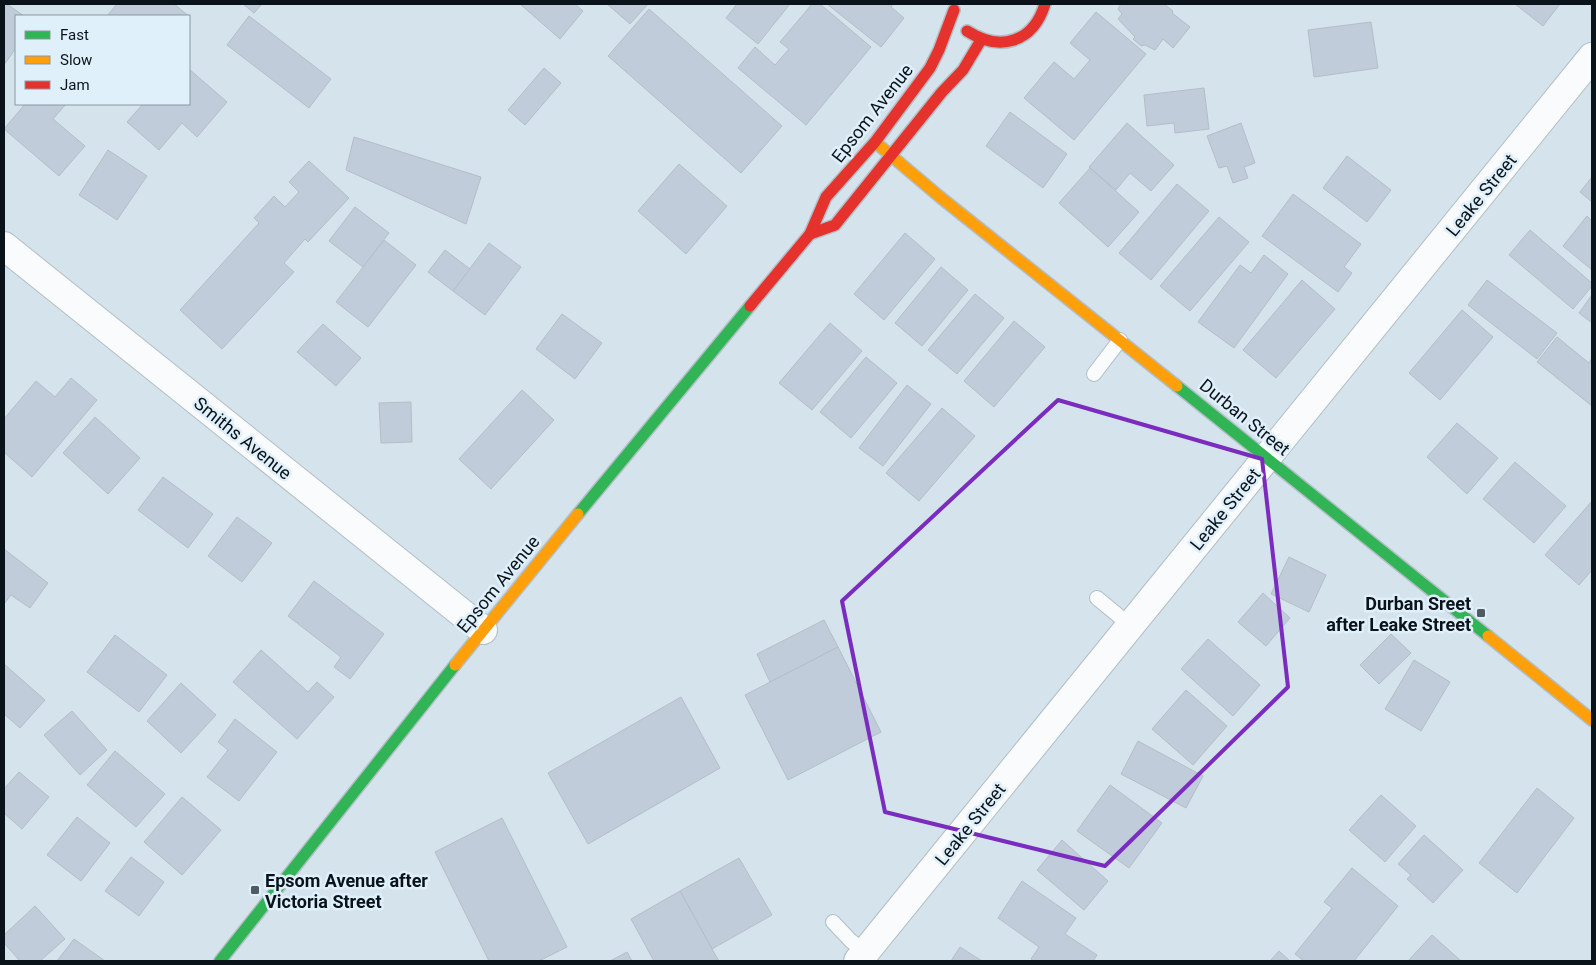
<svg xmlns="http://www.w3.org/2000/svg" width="1596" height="965" viewBox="0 0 1596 965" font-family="Roboto,sans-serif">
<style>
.building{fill:#c0ccda;stroke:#b5bec6}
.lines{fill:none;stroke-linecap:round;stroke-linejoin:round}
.lane-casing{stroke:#b2bec5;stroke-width:16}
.street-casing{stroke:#b2bec5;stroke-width:30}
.fast-casing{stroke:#b2bec5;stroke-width:14}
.slow-casing{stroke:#b2bec5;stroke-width:14}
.jam-casing{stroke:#b2bec5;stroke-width:14}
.lane{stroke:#f9fbfc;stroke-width:14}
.street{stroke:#f9fbfc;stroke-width:28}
.fast{stroke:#30b455;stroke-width:11}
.slow{stroke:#ff9f0a;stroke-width:11}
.jam{stroke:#e5322d;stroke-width:11}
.marked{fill:none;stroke:#7b2cbf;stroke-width:4;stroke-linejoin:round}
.poi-dot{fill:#505c63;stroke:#e0f0fb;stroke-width:2}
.labels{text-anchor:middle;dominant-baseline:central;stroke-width:5;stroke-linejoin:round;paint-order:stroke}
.street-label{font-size:18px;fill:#091319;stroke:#e0f0fb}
.poi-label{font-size:18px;font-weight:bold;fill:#091319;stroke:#e0f0fb;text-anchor:end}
</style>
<rect width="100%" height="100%" fill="#d4e3ec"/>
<g class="building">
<polygon points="4,4 7,4 24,16 16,16 16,48 4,65"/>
<polygon points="117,4 174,4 190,17 189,19 189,16 107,16"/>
<polygon points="243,4 262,4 254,13"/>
<polygon points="520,4 575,4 583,11 560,39"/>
<polygon points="607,4 648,4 630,24"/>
<polygon points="737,4 790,4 758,44 726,18"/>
<polygon points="812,4 820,4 871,47 806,125 738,68 755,47 775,65 789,49 780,42"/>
<polygon points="827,4 893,4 891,7 904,18 881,47"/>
<polygon points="1121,4 1164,4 1173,11 1172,13 1190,27 1173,48 1163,39 1155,50 1145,45 1141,46 1133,39 1135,37 1118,19 1122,14 1118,9"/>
<polygon points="1515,4 1560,4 1543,26"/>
<polygon points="649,9 782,126 741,173 608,56"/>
<polygon points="1096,12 1146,54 1074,140 1024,98 1054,62 1074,79 1090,60 1070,43"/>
<polygon points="249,16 331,79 309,108 227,45"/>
<polygon points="1371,22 1378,68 1314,77 1308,30"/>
<polygon points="544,68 561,83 525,125 508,110"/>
<polygon points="189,69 227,102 197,137 182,123 159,150 127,122 143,104 189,104"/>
<polygon points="1204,88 1209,129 1175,133 1174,123 1147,126 1144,95"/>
<polygon points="25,104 66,104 53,119 85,146 59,176 4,129"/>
<polygon points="1010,112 1067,154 1043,188 986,146"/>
<polygon points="1127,123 1174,165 1151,191 1130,173 1116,190 1089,167"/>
<polygon points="1241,123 1255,163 1244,167 1248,178 1233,183 1227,166 1219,168 1207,136"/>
<polygon points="354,137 481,177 466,224 346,170"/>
<polygon points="108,150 147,176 117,220 79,195"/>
<polygon points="1347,156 1391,190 1367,222 1323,188"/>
<polygon points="309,161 349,198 308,242 305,239 284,263 294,272 222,349 180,310 259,223 254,218 274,196 285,207 299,192 289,182"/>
<polygon points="679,164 727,206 686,254 638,211"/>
<polygon points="1090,168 1139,212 1108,247 1059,203"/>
<polygon points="1592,177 1592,202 1580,192"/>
<polygon points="1177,184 1209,211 1151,280 1119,253"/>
<polygon points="1293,194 1361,244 1344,267 1352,273 1338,292 1262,236"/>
<polygon points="355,207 389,233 363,267 329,241"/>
<polygon points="1587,216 1592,221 1592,270 1563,246"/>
<polygon points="1219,217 1249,242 1190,311 1160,286"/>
<polygon points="1530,230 1592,283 1592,286 1573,309 1509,255"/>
<polygon points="905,233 935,259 884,320 854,294"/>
<polygon points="384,240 416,265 368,327 336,302"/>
<polygon points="489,243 521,267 485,315 453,291"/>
<polygon points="445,250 470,269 453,291 428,272"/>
<polygon points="1264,255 1288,274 1234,348 1198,322 1240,265 1251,273"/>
<polygon points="941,267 968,290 922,346 895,323"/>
<polygon points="1302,280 1335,309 1276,378 1243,350"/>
<polygon points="1487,280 1557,333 1537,359 1468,305"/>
<polygon points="975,294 1004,318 957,374 928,350"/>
<polygon points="1592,295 1592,323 1579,313"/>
<polygon points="1462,310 1493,337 1440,400 1409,373"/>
<polygon points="562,314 602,343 575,379 536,349"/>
<polygon points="1014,321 1045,347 994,407 964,381"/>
<polygon points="830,323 862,351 812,410 779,383"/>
<polygon points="323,324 361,358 336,386 297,352"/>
<polygon points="1557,337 1589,363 1592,358 1592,406 1537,362"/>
<polygon points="866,357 897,383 851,438 820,412"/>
<polygon points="71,378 97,400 32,477 4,452 4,419 36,381 55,397"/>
<polygon points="907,385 931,404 883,466 859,448"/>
<polygon points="522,390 554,420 491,489 459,459"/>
<polygon points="411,402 412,442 381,443 379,403"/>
<polygon points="942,408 975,436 919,501 886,473"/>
<polygon points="95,417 140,458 108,494 63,453"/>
<polygon points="1457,423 1498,458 1467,494 1427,457"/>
<polygon points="1515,462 1566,506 1534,543 1483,499"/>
<polygon points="163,477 213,514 188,548 138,510"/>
<polygon points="1592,501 1592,570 1579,585 1545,555"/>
<polygon points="237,517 272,543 242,582 208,556"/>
<polygon points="4,549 48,583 30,608 11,595 4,604"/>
<polygon points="1289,557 1326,575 1309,612 1271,594"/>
<polygon points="314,581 384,634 350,679 334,667 341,657 288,616"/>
<polygon points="1263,593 1290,618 1266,646 1238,622"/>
<polygon points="824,620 838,647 770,682 757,654"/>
<polygon points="1391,634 1411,653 1379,684 1360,665"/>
<polygon points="115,635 167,675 139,712 87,672"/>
<polygon points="1208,639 1260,685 1233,716 1181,669"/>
<polygon points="838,647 881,732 788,780 745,695"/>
<polygon points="261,650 308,692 317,682 334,697 297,739 233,682"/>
<polygon points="1414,660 1450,682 1421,731 1385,709"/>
<polygon points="4,664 45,700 20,728 4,714"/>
<polygon points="181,683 216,715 181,753 147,721"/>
<polygon points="1186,690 1227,726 1193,765 1152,729"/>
<polygon points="681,697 720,768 588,844 548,773"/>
<polygon points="72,711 107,750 80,775 44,735"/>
<polygon points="235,719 277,752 239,801 207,777 228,750 218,742"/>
<polygon points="1138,741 1203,776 1186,808 1121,774"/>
<polygon points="115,751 165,794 136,827 87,785"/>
<polygon points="19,772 49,797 22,829 4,813 4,789"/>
<polygon points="1110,785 1162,823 1129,868 1077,831"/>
<polygon points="1537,788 1574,818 1517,893 1479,863"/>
<polygon points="1381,795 1416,826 1385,862 1349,830"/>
<polygon points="182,797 221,830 182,875 144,842"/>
<polygon points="77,817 110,843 81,881 47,855"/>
<polygon points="502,818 567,947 539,961 489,961 435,852"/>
<polygon points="1424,835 1463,870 1433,903 1407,879 1411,875 1398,864"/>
<polygon points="1062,840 1108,881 1084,910 1037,870"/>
<polygon points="131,857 164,882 139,916 105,891"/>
<polygon points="739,858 772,915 712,949 680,891"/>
<polygon points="1352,868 1398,906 1354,961 1304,961 1295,954 1332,908 1324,902"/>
<polygon points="1022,881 1076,918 1065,934 1097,955 1093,961 1034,961 1031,959 1039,947 998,918"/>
<polygon points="680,891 712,949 719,961 654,961 631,919"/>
<polygon points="35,906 65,939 40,961 20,961 4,943 4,935"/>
<polygon points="1432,935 1461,961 1408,961"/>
<polygon points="74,939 105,961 57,961"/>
<polygon points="960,947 982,961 951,961"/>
<polygon points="1279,951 1290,961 1270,961"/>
<polygon points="627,952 632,961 610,961"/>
</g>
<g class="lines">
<defs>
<g id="lane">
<polyline points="1094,374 1120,340"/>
<polyline points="1097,598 1131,626"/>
<polyline points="833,922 851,941 866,952"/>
</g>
<g id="street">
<polyline points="4,246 483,630"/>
<polyline points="858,961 1592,57"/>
</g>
<g id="fast">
<polyline points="1177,386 1488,636"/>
<polyline points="578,514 750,306"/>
<polyline points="220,961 455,665"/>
</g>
<g id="slow">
<polyline points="875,142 940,197 1177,386"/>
<polyline points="1488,636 1592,720"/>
<polyline points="455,665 578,514"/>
</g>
<g id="jam">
<path d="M967,31C1000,52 1033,43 1045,4"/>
<polyline points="810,234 835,225 942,92 963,70 981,40"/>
<polyline points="750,306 810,234 826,197 875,142 930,68 939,50 954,10"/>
</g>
</defs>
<use href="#lane" class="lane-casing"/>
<use href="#street" class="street-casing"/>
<use href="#fast" class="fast-casing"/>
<use href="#slow" class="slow-casing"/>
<use href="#jam" class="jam-casing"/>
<use href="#lane" class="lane"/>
<use href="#street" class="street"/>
<use href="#fast" class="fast"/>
<use href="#slow" class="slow"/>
<use href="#jam" class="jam"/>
</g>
<path class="marked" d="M1058,400L1262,459L1288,687L1105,866L885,812L842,601Z"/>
<g class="poi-dot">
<rect x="1476" y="608" width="10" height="10" rx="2.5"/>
<rect x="250" y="885" width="10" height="10" rx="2.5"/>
</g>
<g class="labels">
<g class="street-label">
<text transform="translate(872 113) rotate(-52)">Epsom Avenue</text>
<text transform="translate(1481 195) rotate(-51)">Leake Street</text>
<text transform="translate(1245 417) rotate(39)">Durban Street</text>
<text transform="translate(243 438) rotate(39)">Smiths Avenue</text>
<text transform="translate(1225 509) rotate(-51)">Leake Street</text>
<text transform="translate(498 584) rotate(-51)">Epsom Avenue</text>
<text transform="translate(970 824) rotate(-51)">Leake Street</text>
</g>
<g class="poi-label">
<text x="1471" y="603">Durban Sreet<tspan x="1471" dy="21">after Leake Street</tspan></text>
<text x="265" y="880" text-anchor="start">Epsom Avenue after<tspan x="265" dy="21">Victoria Street</tspan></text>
</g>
</g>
<rect width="1596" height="965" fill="none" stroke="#091319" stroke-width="10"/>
<rect x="15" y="15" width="175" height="90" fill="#e0f0fb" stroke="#8a98a1"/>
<rect x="25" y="31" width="25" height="8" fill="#30b455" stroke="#8a98a1"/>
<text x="60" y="40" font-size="15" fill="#091319">Fast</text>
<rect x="25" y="56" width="25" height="8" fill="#ff9f0a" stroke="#8a98a1"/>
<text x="60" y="65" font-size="15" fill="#091319">Slow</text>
<rect x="25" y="81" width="25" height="8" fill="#e5322d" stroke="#8a98a1"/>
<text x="60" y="90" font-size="15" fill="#091319">Jam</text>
</svg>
